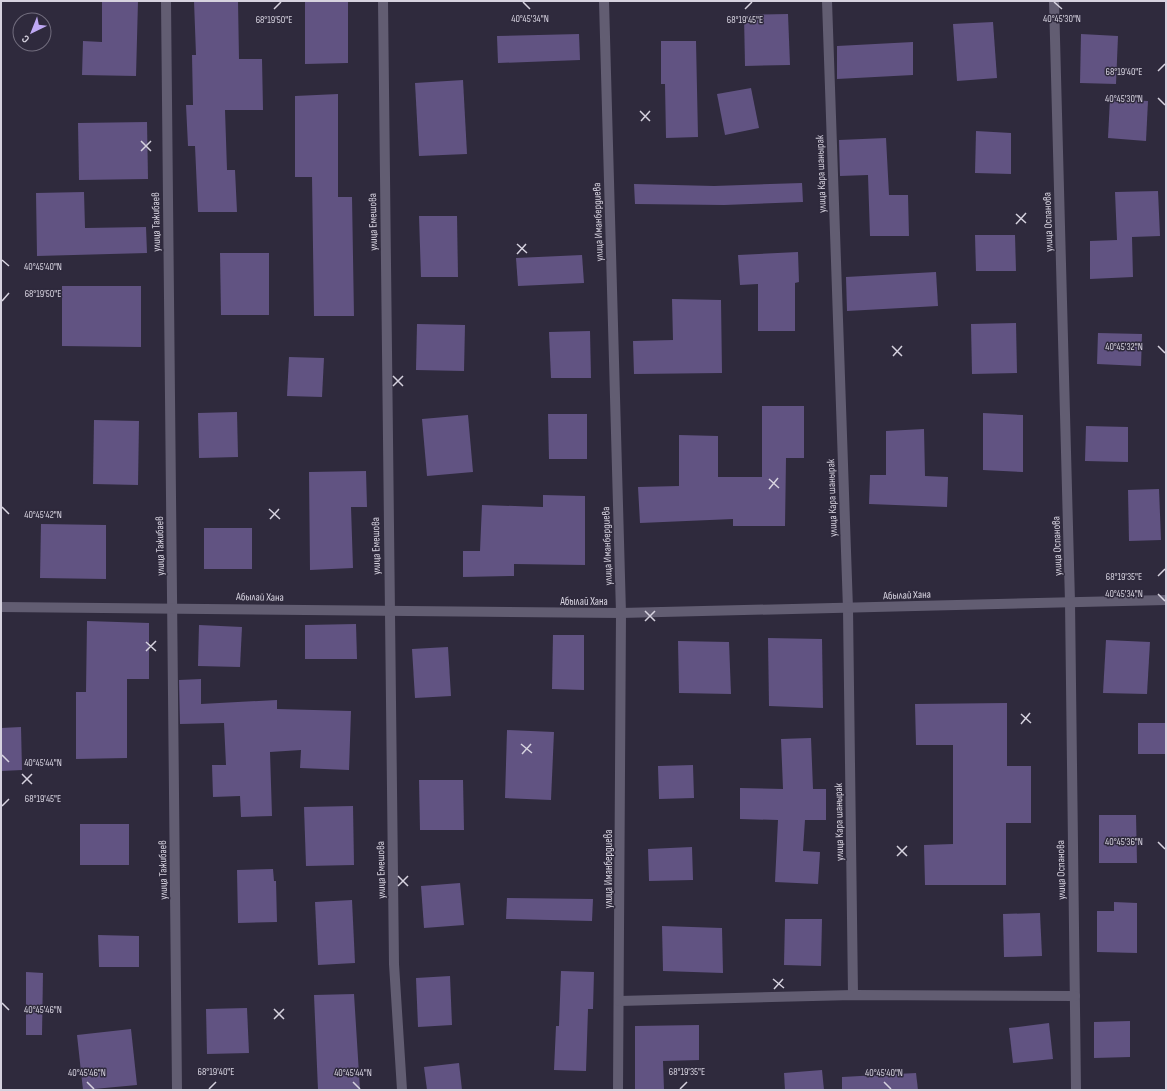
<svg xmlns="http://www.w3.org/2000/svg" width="1167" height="1091" viewBox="0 0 1167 1091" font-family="'Sofia Sans Condensed',sans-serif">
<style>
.building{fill:#615382}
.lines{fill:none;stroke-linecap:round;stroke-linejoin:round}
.minor{stroke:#625d72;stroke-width:10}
.ticks{fill:none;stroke:#d6d2df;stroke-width:1.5}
.labels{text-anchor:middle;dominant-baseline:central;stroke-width:3;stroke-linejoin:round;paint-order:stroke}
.street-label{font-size:11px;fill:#d6d2df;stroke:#2f2a3d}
.ticks-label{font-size:10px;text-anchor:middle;fill:#d6d2df;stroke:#2f2a3d;stroke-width:3;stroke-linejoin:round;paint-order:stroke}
</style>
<rect width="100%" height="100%" fill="#2f2a3d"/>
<g class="building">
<polygon points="102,1 138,1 136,76 82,75 83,41 102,42"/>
<polygon points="194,1 238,1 239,59 262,59 263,110 225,110 227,170 235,170 237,212 198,212 195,146 188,146 186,105 193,105 192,55 196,55"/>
<polygon points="305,1 348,1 348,63 305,64"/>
<polygon points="788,14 790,65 745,66 744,15"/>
<polygon points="993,22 997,78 957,81 953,24"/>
<polygon points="579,34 580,60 498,63 497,36"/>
<polygon points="1081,34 1118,36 1116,84 1080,83"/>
<polygon points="661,41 696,41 698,137 666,138 665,84 661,84"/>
<polygon points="913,42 913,75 837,79 837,46"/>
<polygon points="463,80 467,154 419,156 415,83"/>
<polygon points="751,88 759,128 725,135 717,94"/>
<polygon points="338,94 338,197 352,197 354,316 314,316 312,177 295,177 295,96"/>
<polygon points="1110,99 1148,101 1146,141 1108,138"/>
<polygon points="147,122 148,179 79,180 78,123"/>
<polygon points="976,131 1011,133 1011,174 975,173"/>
<polygon points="886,138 889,195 908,195 909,236 870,236 868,175 840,176 839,140"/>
<polygon points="802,183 803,202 724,205 635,204 634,184 714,186"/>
<polygon points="1158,191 1160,236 1132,237 1133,277 1090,279 1090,241 1117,240 1115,192"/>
<polygon points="84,192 85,228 146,227 147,253 37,256 36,193"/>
<polygon points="419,216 457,216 458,277 421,277"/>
<polygon points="975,235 1015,235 1016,271 976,271"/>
<polygon points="798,252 799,282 795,283 795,331 758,331 758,284 740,285 738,255"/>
<polygon points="220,253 269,253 269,315 221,315"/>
<polygon points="582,255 584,283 518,286 516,258"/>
<polygon points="936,272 938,306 847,311 846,277"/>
<polygon points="62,286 141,286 141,347 62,346"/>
<polygon points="672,299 721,300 722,373 634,374 633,341 673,340"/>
<polygon points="1016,323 1017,373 972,374 971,324"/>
<polygon points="417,324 465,325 464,371 416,370"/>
<polygon points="590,331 591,378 551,378 549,332"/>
<polygon points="1098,333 1142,334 1141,366 1097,364"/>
<polygon points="289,357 324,358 322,397 287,396"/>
<polygon points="762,406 804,406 804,458 786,458 785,526 733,526 733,519 640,523 638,487 679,486 679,435 718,436 718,477 762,477"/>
<polygon points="237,412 238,457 199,458 198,413"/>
<polygon points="983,413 1023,415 1023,472 983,470"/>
<polygon points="548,414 587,414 587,459 549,459"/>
<polygon points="468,415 473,472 427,476 422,419"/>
<polygon points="94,420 139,421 138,485 93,484"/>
<polygon points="1086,426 1128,427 1128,462 1085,461"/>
<polygon points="924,429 925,476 948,477 947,507 869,504 870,475 886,475 886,431"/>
<polygon points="366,471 367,507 351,507 353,568 310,570 309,472"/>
<polygon points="1159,489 1161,540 1129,541 1128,490"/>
<polygon points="543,495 585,496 585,565 514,564 514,576 463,577 463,551 480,551 482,505 543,507"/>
<polygon points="41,524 106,525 106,579 40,578"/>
<rect x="204" y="528" width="48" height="41"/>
<polygon points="87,621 149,623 149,679 127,679 127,758 76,759 76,692 86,692"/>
<polygon points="356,624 357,659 305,659 305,625"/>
<polygon points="199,625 242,627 240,667 198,666"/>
<polygon points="553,635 584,635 584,690 552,689"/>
<polygon points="768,638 822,639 823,708 769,706"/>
<polygon points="1106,640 1150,642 1147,694 1103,693"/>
<polygon points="678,641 729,642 731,694 679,693"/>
<polygon points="448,647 451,696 415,698 412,649"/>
<polygon points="201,679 201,704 277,700 277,709 351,711 349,770 300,768 301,750 270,752 272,816 241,817 240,796 213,797 212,765 226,765 224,723 180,724 179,680"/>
<polygon points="1007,703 1007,766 1031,766 1031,823 1006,823 1006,885 925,885 924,845 953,844 953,745 916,745 915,704"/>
<rect x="1138" y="723" width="28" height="31"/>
<polygon points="21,727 22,770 1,771 1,728"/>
<polygon points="507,730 554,732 551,800 505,798"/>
<polygon points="811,738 813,789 826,789 826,820 805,820 803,851 820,852 818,884 775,882 778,820 740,819 740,788 783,789 781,739"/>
<polygon points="693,765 694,798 659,799 658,766"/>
<polygon points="419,780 463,780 464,830 420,830"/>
<polygon points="353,806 354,865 306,866 304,807"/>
<polygon points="1099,815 1136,815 1137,863 1099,863"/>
<rect x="80" y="824" width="49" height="41"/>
<polygon points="692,847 693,880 649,881 648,849"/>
<polygon points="273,869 274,881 276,881 277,922 238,923 237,870"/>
<polygon points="460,883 464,925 424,928 421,886"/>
<polygon points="507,898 593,899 592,921 506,919"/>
<polygon points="352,900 355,963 318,965 315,902"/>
<polygon points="1114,902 1137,903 1137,953 1097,952 1097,911 1114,911"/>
<polygon points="1040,913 1042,956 1004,957 1003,914"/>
<polygon points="785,919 822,919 821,966 784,965"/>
<polygon points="662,926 722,928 723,973 663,971"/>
<polygon points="98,935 139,936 139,967 99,967"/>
<polygon points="561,971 594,972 593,1009 588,1009 586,1071 554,1070 556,1026 559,1026"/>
<polygon points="26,972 43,973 42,1035 26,1035"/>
<polygon points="450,976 452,1025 418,1027 416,978"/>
<polygon points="354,994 360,1090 318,1090 314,995"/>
<polygon points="247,1008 249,1053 207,1054 206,1009"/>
<polygon points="1130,1021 1130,1057 1094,1058 1094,1022"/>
<polygon points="1049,1023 1053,1059 1013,1063 1009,1028"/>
<polygon points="699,1025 699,1060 663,1061 664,1090 635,1090 635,1026"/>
<polygon points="131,1029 137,1085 83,1090 77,1035"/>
<polygon points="459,1063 462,1090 427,1090 424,1067"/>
<polygon points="822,1070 824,1090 785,1090 784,1073"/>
<polygon points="916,1073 918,1090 842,1090 842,1077"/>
</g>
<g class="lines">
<g class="minor">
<polyline points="166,1 177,1090"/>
<polyline points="383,1 394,964 402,1090"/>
<polyline points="604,1 621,613 618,1090"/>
<polyline points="827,1 848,609 853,995"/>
<polyline points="1054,1 1070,602 1076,1090"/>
<polyline points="1,607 621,613 1166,600"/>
<polyline points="619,1001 853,995 1075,996"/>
</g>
</g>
<path class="ticks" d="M523,2L530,9M1054,2L1062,9M274,9L281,2M745,9L752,2M1158,71L1165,64M1158,98L1165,105M640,111L650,121M641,121L650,111M141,141L151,151M141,151L151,141M1016,214L1026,223M1016,224L1026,213M517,244L527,253M517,254L526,244M2,260L9,266M2,301L9,293M892,346L902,356M1158,346L1165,353M893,356L902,346M393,376L403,386M393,386L403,376M769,479L779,488M769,489L778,478M2,507L9,514M269,509L280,519M270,519L279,509M1158,576L1165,569M1158,594L1165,601M645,611L655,621M645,621L655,611M146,642L156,651M146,651L156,641M1021,714L1031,723M1021,724L1030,713M521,744L532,753M522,754L531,744M2,755L9,762M22,774L32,784M22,784L32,774M2,806L9,799M1158,842L1165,849M897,846L907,856M897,856L907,846M398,876L408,886M398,886L408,876M773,979L784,988M774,989L783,979M2,1003L9,1010M274,1009L284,1019M274,1019L284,1009M87,1082L94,1089M353,1082L360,1089M884,1082L891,1089M209,1089L216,1082M680,1089L687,1082"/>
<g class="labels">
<g class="street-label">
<text transform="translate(821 174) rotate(-92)">улица Кара шанырак</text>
<text transform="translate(156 222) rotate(-91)">улица Тажибаев</text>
<text transform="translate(373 222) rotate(-91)">улица Емешова</text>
<text transform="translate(598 222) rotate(-92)">улица Иманбердиева</text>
<text transform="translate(1048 222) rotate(-92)">улица Оспанова</text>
<text transform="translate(832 498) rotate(-92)">улица Кара шанырак</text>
<text transform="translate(160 546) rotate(-91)">улица Тажибаев</text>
<text transform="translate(376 546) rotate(-91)">улица Емешова</text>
<text transform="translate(607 546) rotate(-92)">улица Иманбердиева</text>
<text transform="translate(1057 546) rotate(-92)">улица Оспанова</text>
<text transform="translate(907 595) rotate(-2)">Абылай Хана</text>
<text transform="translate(260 597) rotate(1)">Абылай Хана</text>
<text x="584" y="601">Абылай Хана</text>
<text transform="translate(839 822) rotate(-91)">улица Кара шанырак</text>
<text transform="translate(608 869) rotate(-90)">улица Иманбердиева</text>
<text transform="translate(163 870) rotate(-91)">улица Тажибаев</text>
<text transform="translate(381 870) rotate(-91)">улица Емешова</text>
<text transform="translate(1061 870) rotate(-91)">улица Оспанова</text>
</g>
</g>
<g class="ticks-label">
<text x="1062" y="22">40°45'30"N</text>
<text x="530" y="22">40°45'34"N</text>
<text x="274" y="23">68°19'50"E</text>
<text x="745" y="23">68°19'45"E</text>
<text x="1124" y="75">68°19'40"E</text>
<text x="1124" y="102">40°45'30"N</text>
<text x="43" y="270">40°45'40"N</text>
<text x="43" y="297">68°19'50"E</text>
<text x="1124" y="350">40°45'32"N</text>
<text x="43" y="518">40°45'42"N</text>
<text x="1124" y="580">68°19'35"E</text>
<text x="1124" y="597">40°45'34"N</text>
<text x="43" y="766">40°45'44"N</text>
<text x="43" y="802">68°19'45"E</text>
<text x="1124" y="845">40°45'36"N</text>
<text x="43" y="1013">40°45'46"N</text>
<text x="216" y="1075">68°19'40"E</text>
<text x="687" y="1075">68°19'35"E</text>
<text x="87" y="1076">40°45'46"N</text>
<text x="353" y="1076">40°45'44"N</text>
<text x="884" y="1076">40°45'40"N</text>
</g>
<rect width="1167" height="1091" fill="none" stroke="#d6d2df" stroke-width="4"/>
<g transform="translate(32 32) rotate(223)"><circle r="19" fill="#2f2a3d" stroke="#726d7e"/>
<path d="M0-3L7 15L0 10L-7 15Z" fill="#bfa9f4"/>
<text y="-6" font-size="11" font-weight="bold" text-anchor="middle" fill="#d6d2df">С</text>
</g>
</svg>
